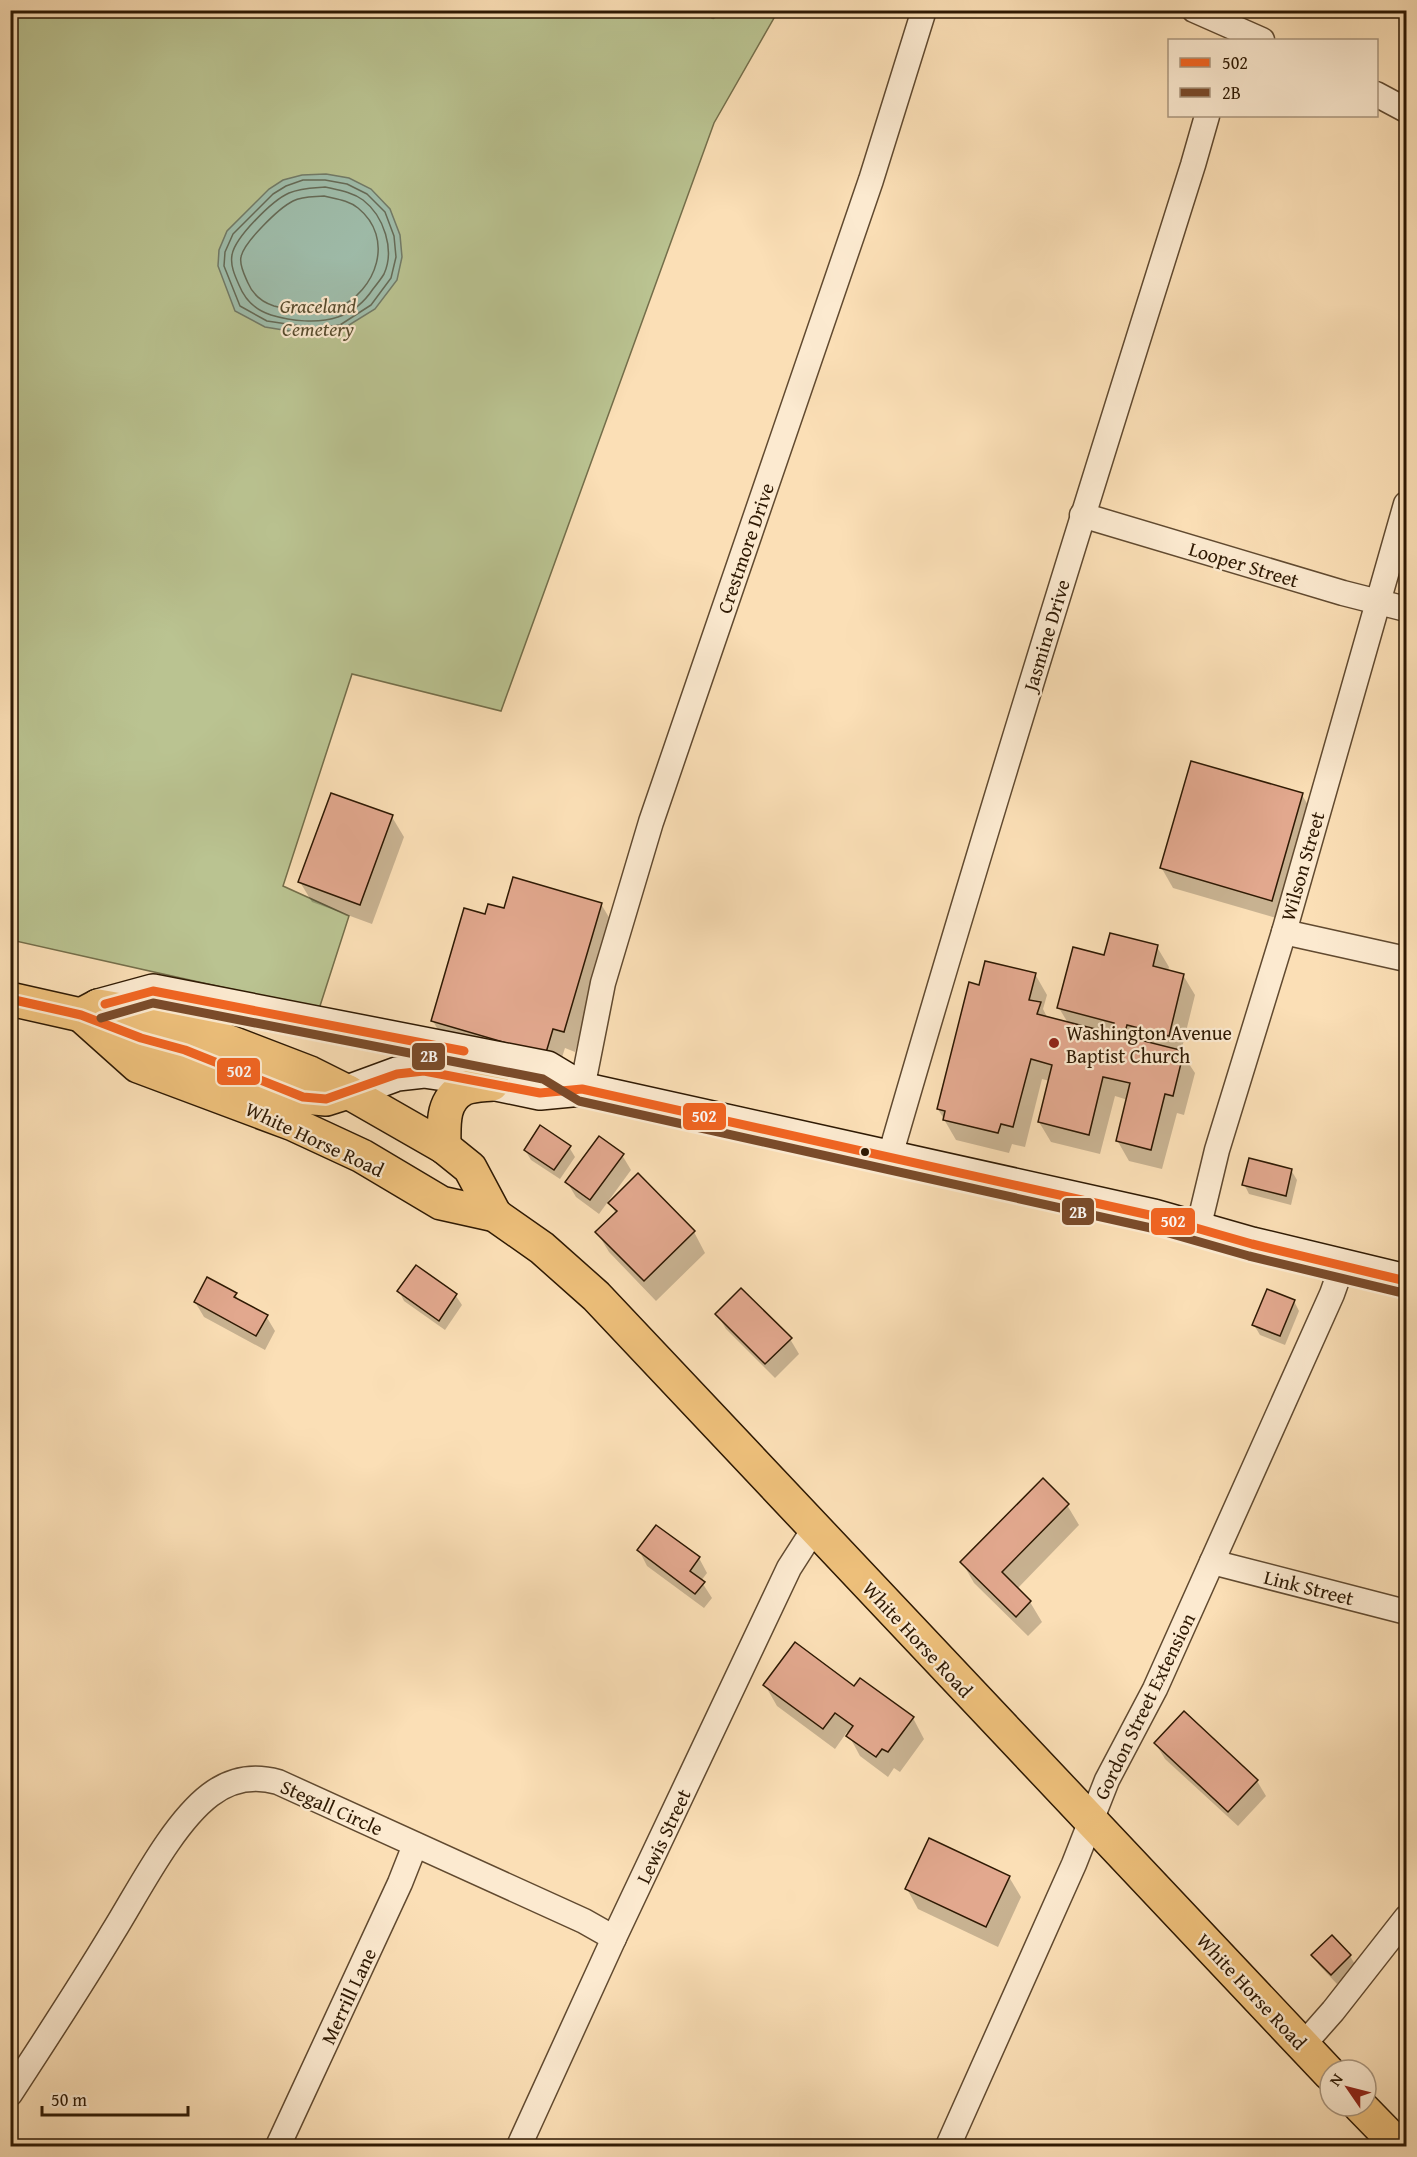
<svg xmlns="http://www.w3.org/2000/svg" width="1417" height="2157" viewBox="0 0 1417 2157" font-family="'Gentium Book Plus',serif">
<style>
.green{fill:#bac391;stroke:#746e4a;stroke-width:1.5}
.water{fill:#9fbdab;stroke:#727b68;stroke-width:1.5}
.shadow{fill:#0003}
.lines{fill:none;stroke-linecap:round;stroke-linejoin:round}
.shore{stroke:#666b57;stroke-width:1.5}
.stream{stroke:#727b68;stroke-width:6}
.building{fill:#e2a88e;stroke:#2e1903;stroke-width:1.5}
.street-casing{stroke:#614a30;stroke-width:27}
.secondary-casing{stroke:#2e1903;stroke-width:36}
.highway-casing{stroke:#2e1903;stroke-width:36}
.street{stroke:#fcead0;stroke-width:24}
.secondary{stroke:#fcead0;stroke-width:33}
.highway{stroke:#eec07b;stroke-width:33}
.bus-1-casing{stroke:#fcead0;stroke-width:14}
.bus-2-casing{stroke:#fcead0;stroke-width:14}
.bus-1{stroke:#f26522;stroke-width:9}
.bus-2{stroke:#7a4b2a;stroke-width:9}
.poi-dot{fill:#8f2418;stroke:#fcead0;stroke-width:2}
.bus-dot{fill:#2e1903;stroke:#fcead0;stroke-width:2}
.labels{text-anchor:middle;dominant-baseline:central;stroke-width:4.5;stroke-linejoin:round;paint-order:stroke}
.park-label{font-size:20px;font-style:italic;fill:#584c2e;stroke:#fcead0}
.street-label{font-size:20px;fill:#2e1903;stroke:#fcead0}
.poi-label{font-size:20px;fill:#2e1903;stroke:#fcead0;text-anchor:start}
.line-badge{stroke:#fcead0;stroke-width:2}
.badge-label{font-size:16px;text-anchor:middle;font-weight:bold;fill:#fff}
</style>
<rect width="100%" height="100%" fill="#fbdfb6"/>
<filter id="stains"><feTurbulence type="fractalNoise" baseFrequency=".00333" numOctaves="4"/><feColorMatrix values="0 0 0 0 .2 0 0 0 0 .09 0 0 0 0 .02 0 0 0 .5 -.17"/></filter>
<radialGradient id="worn" r=".72"><stop offset=".6" stop-color="#630" stop-opacity="0"/><stop offset="1" stop-color="#630" stop-opacity=".3"/></radialGradient>
<polygon class="green" points="11,11 778,11 714,123 501,711 352,674 283,886 349,916 319,1009 11,940"/>
<polygon class="water" points="326,174 349,178 371,189 390,209 400,235 402,257 397,280 375,309 341,330 314,335 265,327 235,311 218,266 219,250 227,231 269,189 283,180 302,175"/>
<g class="shadow">
<polygon points="1302,795 1314,815 1283,920 1173,888 1161,867"/>
<polygon points="392,817 404,837 372,924 312,902 300,882"/>
<polygon points="601,904 613,924 575,1052 565,1048 556,1076 444,1041 433,1021 486,916 505,910"/>
<polygon points="1157,947 1169,967 1168,971 1183,975 1195,995 1181,1052 1195,1073 1184,1115 1177,1113 1162,1169 1129,1161 1117,1140 1128,1100 1115,1096 1100,1154 1051,1142 1039,1122 1050,1081 1042,1079 1025,1147 1012,1144 1009,1153 956,1140 938,1109 980,987 1035,974 1047,995 1043,1009 1048,1019 1068,1023 1059,1008 1105,956"/>
<polygon points="569,1147 575,1157 560,1179 531,1160 525,1150"/>
<polygon points="622,1155 631,1170 599,1214 576,1197 567,1182"/>
<polygon points="1291,1170 1297,1180 1291,1205 1249,1194 1244,1184"/>
<polygon points="610,1203 694,1232 705,1253 656,1301 609,1252 597,1232 616,1214"/>
<polygon points="416,1267 456,1296 462,1305 445,1330 404,1301 399,1291"/>
<polygon points="235,1294 240,1302 266,1316 275,1331 265,1350 204,1317 195,1302"/>
<polygon points="1294,1301 1299,1311 1285,1345 1260,1335 1254,1325"/>
<polygon points="717,1314 790,1339 799,1354 775,1378 726,1329"/>
<polygon points="1067,1505 1079,1525 1017,1589 1030,1602 1042,1622 1028,1636 974,1583 962,1562"/>
<polygon points="639,1550 699,1558 707,1573 701,1581 712,1598 704,1608 647,1566"/>
<polygon points="765,1685 854,1688 913,1718 924,1739 900,1772 894,1768 888,1777 860,1756 847,1732 835,1749 777,1706"/>
<polygon points="1184,1713 1257,1781 1266,1796 1238,1826 1165,1759 1156,1744"/>
<polygon points="1009,1877 1021,1897 998,1947 918,1909 907,1889"/>
<polygon points="1332,1937 1350,1956 1356,1966 1337,1984 1319,1965 1313,1955"/>
</g>
<g class="lines">
<g class="shore">
<polygon points="303,180 325,180 347,184 367,194 385,212 394,236 396,257 391,278 371,305 340,325 314,328 267,321 240,306 224,266 225,252 233,234 273,194 286,186"/>
<path d="M325,187C338,190 352,192 363,200C384,216 395,250 384,274C381,279 377,284 373,289C365,301 353,312 338,317C318,324 291,321 271,315C255,310 245,300 239,285C235,276 230,265 232,255C235,237 273,200 289,193C301,188 313,188 325,187Z"/>
<path d="M324,196C336,199 348,200 358,208C395,238 377,291 337,308C319,315 293,311 274,306C262,302 253,295 248,283C245,276 239,265 241,257C244,242 279,208 293,201C303,196 313,197 324,196Z"/>
</g>
<polyline class="stream" points="713,16 716,10"/>
</g>
<g class="building">
<polygon points="1191,761 1303,793 1272,901 1160,868"/>
<polygon points="331,793 393,815 360,905 298,882"/>
<polygon points="513,877 602,903 564,1032 553,1029 545,1056 510,1044 431,1021 464,908 485,914 488,904 504,908"/>
<polygon points="1110,933 1158,945 1153,966 1184,974 1169,1036 1127,1025 1124,1036 1184,1051 1173,1096 1165,1094 1151,1150 1116,1141 1130,1083 1103,1077 1089,1135 1038,1122 1052,1065 1031,1059 1013,1127 1001,1124 998,1133 943,1120 945,1111 937,1109 969,982 979,985 985,961 1036,973 1029,1000 1041,1002 1037,1014 1111,1033 1114,1023 1057,1008 1073,947 1104,955"/>
<polygon points="540,1125 571,1146 554,1170 524,1150"/>
<polygon points="599,1136 624,1154 590,1200 565,1182"/>
<polygon points="1249,1158 1292,1169 1286,1196 1242,1185"/>
<polygon points="638,1173 695,1231 644,1281 595,1232 617,1211 608,1203"/>
<polygon points="416,1265 457,1294 439,1321 397,1291"/>
<polygon points="207,1277 237,1293 234,1297 268,1315 256,1336 194,1302"/>
<polygon points="741,1288 792,1338 765,1364 715,1314"/>
<polygon points="1267,1289 1295,1300 1280,1336 1252,1325"/>
<polygon points="1043,1478 1069,1504 1002,1572 1031,1601 1016,1617 960,1562"/>
<polygon points="656,1525 700,1557 690,1571 705,1582 695,1594 637,1550"/>
<polygon points="795,1642 854,1686 860,1678 914,1717 888,1752 882,1749 876,1757 846,1736 853,1726 835,1713 823,1729 763,1685"/>
<polygon points="1184,1711 1258,1780 1228,1812 1154,1743"/>
<polygon points="929,1838 1010,1876 986,1927 905,1889"/>
<polygon points="1332,1935 1351,1955 1331,1975 1311,1955"/>
</g>
<g class="lines">
<defs>
<g id="street">
<polyline points="1194,10 1262,40"/>
<polyline points="1376,94 1406,110"/>
<polyline points="1082,515 1343,593 1406,609"/>
<polyline points="1284,932 1406,959"/>
<polyline points="582,1089 603,983 651,822 871,180 924,10"/>
<path d="M890,1156C986,824 1089,494 1193,165L1207,116"/>
<polyline points="1198,1229 1217,1150 1284,932 1406,504"/>
<polyline points="1212,1562 1406,1612"/>
<polyline points="1303,2045 1333,2011 1406,1918"/>
<path d="M10,2094C45,2040 80,1987 113,1932C138,1892 172,1824 210,1795C231,1779 253,1775 278,1782L584,1921L614,1938"/>
<polyline points="278,2146 400,1883 415,1845"/>
<polyline points="519,2146 614,1938 789,1568 814,1529"/>
<polyline points="948,2146 1074,1864 1107,1780 1155,1689 1332,1294 1342,1266"/>
</g>
<g id="secondary">
<polyline points="98,1006 153,991 547,1068 582,1089"/>
<polyline points="348,1092 397,1074 424,1071 458,1076 540,1093 582,1089 1154,1216 1252,1244 1406,1281"/>
</g>
<g id="highway">
<polyline points="10,999 81,1015 141,1038 185,1050 303,1097 326,1099 348,1092"/>
<polyline points="81,1015 138,1066 293,1124 362,1156 441,1203 495,1215 542,1248 596,1296 1330,2074"/>
<polyline points="81,1015 98,1006 144,1014 198,1030 310,1073 348,1092 444,1147 470,1168 495,1215"/>
<path d="M444,1147C444,1126 441,1101 463,1089C471,1085 483,1085 492,1084"/>
<polyline points="1360,2106 1399,2146"/>
</g>
</defs>
<use href="#street" class="street-casing"/>
<use href="#secondary" class="secondary-casing"/>
<use href="#highway" class="highway-casing"/>
<use href="#street" class="street"/>
<use href="#secondary" class="secondary"/>
<use href="#highway" class="highway"/>
<defs>
<g id="bus-1">
<polyline points="10,999 81,1015 141,1038 185,1050 303,1097 326,1099 397,1074 424,1071 540,1093 582,1089 1154,1216 1252,1244 1406,1281"/>
<polyline points="105,1004 153,991 464,1051"/>
</g>
<polyline id="bus-2" points="101,1018 153,1003 543,1079 579,1101 1151,1228 1249,1256 1403,1293"/>
</defs>
<use href="#bus-1" class="bus-1-casing"/>
<use href="#bus-2" class="bus-2-casing"/>
<use href="#bus-1" class="bus-1"/>
<use href="#bus-2" class="bus-2"/>
</g>
<circle class="poi-dot" cx="1054" cy="1043" r="6"/>
<circle class="bus-dot" cx="865" cy="1152" r="5"/>
<g class="labels">
<g class="park-label">
<text x="318" y="305">Graceland<tspan x="318" dy="23">Cemetery</tspan></text>
</g>
<g class="street-label">
<text transform="translate(745 548) rotate(-71)">Crestmore Drive</text>
<text transform="translate(1244 564) rotate(17)">Looper Street</text>
<text transform="translate(1046 635) rotate(-73)">Jasmine Drive</text>
<text transform="translate(1302 866) rotate(-74)">Wilson Street</text>
<text transform="translate(315 1139) rotate(25)">White Horse Road</text>
<text transform="translate(1309 1587) rotate(14)">Link Street</text>
<text transform="translate(918 1639) rotate(47)">White Horse Road</text>
<text transform="translate(1144 1706) rotate(-64)">Gordon Street Extension</text>
<text transform="translate(332 1807) rotate(24)">Stegall Circle</text>
<text transform="translate(663 1836) rotate(-65)">Lewis Street</text>
<text transform="translate(1252 1991) rotate(47)">White Horse Road</text>
<text transform="translate(348 1996) rotate(-65)">Merrill Lane</text>
</g>
<g class="poi-label">
<text x="1066" y="1032">Washington Avenue<tspan x="1066" dy="23">Baptist Church</tspan></text>
</g>
</g>
<g class="line-badge">
<rect x="411" y="1042" width="35" height="29" rx="6" fill="#7a4b2a"/>
<rect x="216" y="1057" width="45" height="29" rx="6" fill="#f26522"/>
<rect x="682" y="1102" width="45" height="29" rx="6" fill="#f26522"/>
<rect x="1061" y="1197" width="34" height="29" rx="6" fill="#7a4b2a"/>
<rect x="1150" y="1207" width="46" height="29" rx="6" fill="#f26522"/>
</g>
<g class="badge-label">
<text x="429" y="1062">2B</text>
<text x="239" y="1077">502</text>
<text x="704" y="1122">502</text>
<text x="1078" y="1218">2B</text>
<text x="1173" y="1227">502</text>
</g>
<rect width="1417" height="2157" fill="none" stroke="#fbdfb6" stroke-width="36"/>
<rect x="12" y="12" width="1393" height="2133" fill="none" stroke="#2e1903" stroke-width="3"/>
<rect x="18" y="18" width="1381" height="2121" fill="none" stroke="#2e1903" stroke-width="1.5"/>
<rect x="1168" y="39" width="210" height="78" fill="#fcead0" stroke="#aa967e" stroke-width="1.5"/>
<rect x="1180" y="58" width="30" height="9" fill="#f26522" stroke="#aa967e" stroke-width="1.5"/>
<text x="1222" y="69" font-size="18" fill="#2e1903">502</text>
<rect x="1180" y="88" width="30" height="9" fill="#7a4b2a" stroke="#aa967e" stroke-width="1.5"/>
<text x="1222" y="99" font-size="18" fill="#2e1903">2B</text>
<g transform="translate(1348 2088) rotate(305)"><circle r="28" fill="#fcead0" stroke="#aa967e" stroke-width="1.5"/>
<path d="M0-4.5L10 22L0 15L-10 22Z" fill="#8f2418"/>
<text y="-9" font-size="16" font-weight="bold" text-anchor="middle" fill="#2e1903">N</text>
</g>
<path d="M42 2106v9h146v-9" fill="none" stroke="#2e1903" stroke-width="3"/>
<text x="51" y="2106" font-size="18" fill="#2e1903" stroke="#fcead0" stroke-width="4.5" paint-order="stroke">50 m</text>
<rect width="100%" height="100%" filter="url(#stains)"/>
<rect width="100%" height="100%" fill="url(#worn)"/>
</svg>
